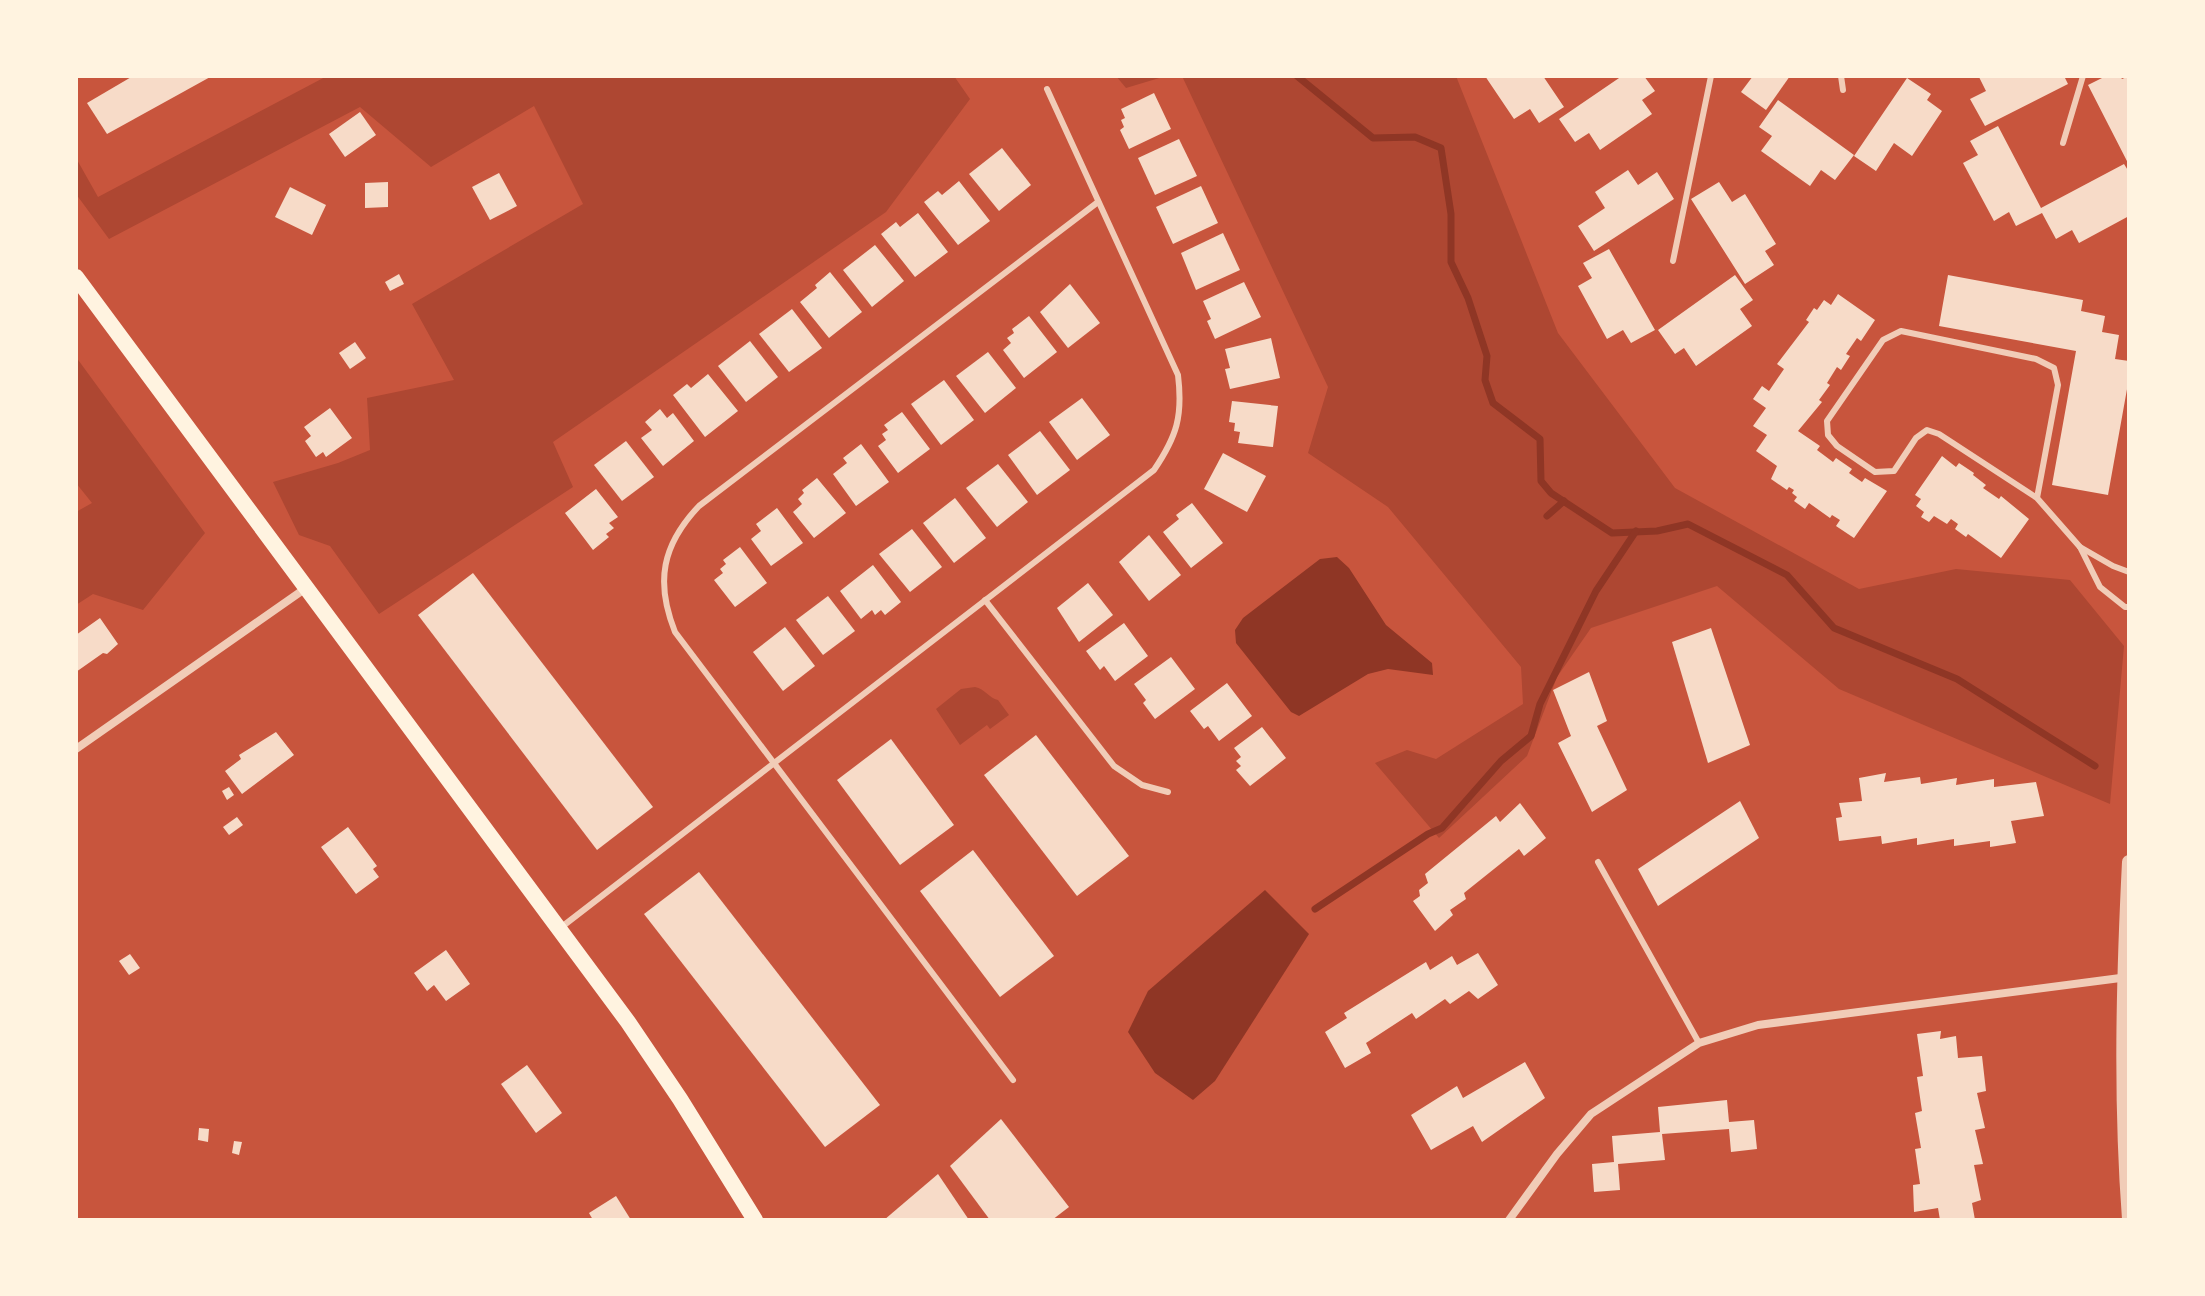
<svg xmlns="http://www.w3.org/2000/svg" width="2205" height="1296" viewBox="0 0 2205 1296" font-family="'Alegreya Sans',sans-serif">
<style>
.green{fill:#ae4732}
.water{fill:#8f3625}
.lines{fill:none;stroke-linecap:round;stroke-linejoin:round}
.stream{stroke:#8f3625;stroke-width:7}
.building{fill:#f7dbc8}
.service{stroke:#f1ccb7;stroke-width:6}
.minor{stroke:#f1ccb7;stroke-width:8}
.tertiary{stroke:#f1ccb7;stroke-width:14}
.secondary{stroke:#fff3e0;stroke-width:16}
</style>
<rect width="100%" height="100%" fill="#c8553d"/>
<g class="green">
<polygon points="327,76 954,76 970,99 886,212 553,442 573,487 379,614 330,546 299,535 273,482 338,463 370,450 367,398 454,380 412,304 583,204 534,106 431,167 360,107 109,239 76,194 76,158 98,197"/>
<polygon points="1116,76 1166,76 1126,88"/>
<polygon points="1182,76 1456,76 1558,333 1675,488 1859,589 1956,569 2070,580 2124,646 2110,804 1839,689 1717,586 1591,628 1557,677 1527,756 1439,838 1375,763 1407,750 1436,759 1523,704 1521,667 1388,507 1308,453 1328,387"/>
<polygon points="76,357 205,533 143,610 93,594 76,605 76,512 92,503 76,483"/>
<path d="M975,687C985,689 989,698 998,700L1009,715L990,729L987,725L960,745L936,709L961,689Z"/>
</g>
<g class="water">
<polygon points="1337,557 1349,568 1386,625 1432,663 1433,675 1388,669 1368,674 1299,716 1291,712 1236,643 1235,630 1243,618 1320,559"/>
<polygon points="1265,890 1309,934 1215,1081 1193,1100 1155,1073 1128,1032 1148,991"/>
</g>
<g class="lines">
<g class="stream">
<polyline points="1297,76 1373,138 1415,137 1441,148 1451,214 1451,262 1468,298 1487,356 1485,380 1493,403 1540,439 1541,481 1551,493 1612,533 1657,531 1688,524 1787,575 1834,628 1957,679 2095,766"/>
<polyline points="1547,516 1564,501"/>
<polyline points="1315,909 1428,834 1442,828 1501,761 1531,736 1540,704 1596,591 1636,531"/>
</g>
</g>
<g class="building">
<polygon points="133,76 212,76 107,134 87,103"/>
<polygon points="1485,76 1543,76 1564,107 1539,123 1530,109 1514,119"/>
<polygon points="1622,76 1644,76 1655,91 1642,100 1652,114 1600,150 1589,133 1575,142 1559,119"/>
<polygon points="1753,76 1790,76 1766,110 1741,92"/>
<polygon points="1981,76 2064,76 2068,84 1985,126 1970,99 1986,91 1979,77"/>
<polygon points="2106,76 2120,76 2122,79 2129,76 2129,165 2088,85"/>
<polygon points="1907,78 1931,94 1927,100 1942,111 1912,156 1894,143 1876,171 1854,156"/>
<polygon points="1154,93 1171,129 1129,149 1120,130 1124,127 1121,120 1125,118 1121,109"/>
<polygon points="1778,100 1854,155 1835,180 1821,170 1810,186 1761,151 1772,136 1759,127"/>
<polygon points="360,112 376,135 345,157 329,134"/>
<polygon points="1998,126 2041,208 2124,164 2129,172 2129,216 2079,243 2072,230 2056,239 2042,213 2016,226 2009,212 1994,221 1963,163 1978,155 1970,141"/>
<polygon points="1179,139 1197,176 1155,195 1138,158"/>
<polygon points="1002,148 1031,185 999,211 969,174"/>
<polygon points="1628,170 1638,185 1657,172 1674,199 1594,251 1578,226 1605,208 1595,192"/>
<polygon points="499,173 517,206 490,220 472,187"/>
<polygon points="959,181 990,221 958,245 924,202 938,191 942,195"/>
<polygon points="388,182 388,207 365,208 365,183"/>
<polygon points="1719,182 1732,202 1745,194 1776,244 1765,251 1774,265 1745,284 1691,199"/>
<polygon points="1201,186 1218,223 1173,244 1156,207"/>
<polygon points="290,187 326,205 312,235 275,217"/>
<polygon points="918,213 948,252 915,277 881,234 896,222 900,227"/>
<polygon points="1223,233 1240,270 1196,290 1181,253"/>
<polygon points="875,245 904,281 872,307 843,270"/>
<polygon points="1609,249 1655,330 1631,343 1623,330 1607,339 1578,286 1592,278 1583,263"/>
<polygon points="830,272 862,312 829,338 800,302 817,288 815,285"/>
<polygon points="399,274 404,284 390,291 385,282"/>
<polygon points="1735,275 1753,300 1740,309 1752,326 1696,366 1684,348 1675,354 1658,330"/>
<polygon points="1948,275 2083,300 2081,311 2105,316 2102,332 2119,335 2115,359 2129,361 2129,378 2108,495 2052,485 2076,351 1939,326"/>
<polygon points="1244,282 1261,317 1215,339 1207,321 1211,319 1203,301"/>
<polygon points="1070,284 1100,323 1068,348 1040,312"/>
<polygon points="1838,294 1875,320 1861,341 1857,338 1846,354 1850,356 1841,370 1837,367 1827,383 1830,385 1819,400 1822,402 1798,431 1820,446 1817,450 1833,462 1836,458 1852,469 1849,473 1862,482 1865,478 1887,491 1854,538 1836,526 1840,520 1832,515 1830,518 1809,503 1805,509 1794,501 1797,497 1792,493 1794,490 1789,487 1787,490 1771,479 1777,466 1756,451 1767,435 1753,426 1766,408 1753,399 1762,386 1769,391 1784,369 1777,364 1809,322 1806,320 1814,308 1817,310 1824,300 1831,305"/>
<polygon points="792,309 822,348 789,372 759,334"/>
<polygon points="1029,316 1057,352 1024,378 1003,350 1011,343 1007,338 1014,333 1012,329"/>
<polygon points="1271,338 1280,378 1230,389 1225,369 1230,368 1225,349"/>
<polygon points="750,341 778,377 746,402 718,366"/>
<polygon points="355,342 366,358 350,369 339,353"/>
<polygon points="988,352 1016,388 985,413 956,376"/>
<polygon points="708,374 738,411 705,437 673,395 687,384 691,388"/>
<polygon points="944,380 974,420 941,445 911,404"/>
<polygon points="1082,398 1110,435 1077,460 1049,422"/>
<polygon points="1232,401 1278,406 1273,447 1238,443 1240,432 1234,431 1235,423 1229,422"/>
<polygon points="330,408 352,438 326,457 323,452 316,457 305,441 311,436 304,427"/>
<polygon points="660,409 667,418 673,413 694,441 663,466 641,438 652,430 645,422"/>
<polygon points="902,412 930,449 898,473 878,446 886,440 882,434 888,430 884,425"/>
<polygon points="1040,431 1070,470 1037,495 1008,455"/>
<polygon points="626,441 654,477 622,501 594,465"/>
<polygon points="861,444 889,482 856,506 833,474 847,463 843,458"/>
<polygon points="1223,453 1266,476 1247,512 1204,489"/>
<polygon points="1942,456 1956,467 1959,463 1974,473 1973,475 1986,485 1983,488 1999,499 2001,496 2029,519 2001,558 1968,534 1966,537 1955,529 1958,524 1951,519 1947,524 1934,516 1929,522 1921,517 1924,512 1916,506 1921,499 1915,495"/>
<polygon points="998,464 1028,502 997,527 966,488"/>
<polygon points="817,478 846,513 814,538 793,512 802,504 798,499 804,493 802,490"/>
<polygon points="596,489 618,517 609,523 614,528 606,534 609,537 593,550 565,513"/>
<polygon points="955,498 986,538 954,563 923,523"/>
<polygon points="1192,503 1223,543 1191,568 1163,532 1179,519 1176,515"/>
<polygon points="777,508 803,543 771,566 751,539 761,531 756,524"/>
<polygon points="912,529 942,567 910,592 879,554"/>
<polygon points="1149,535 1181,575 1149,601 1119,562"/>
<polygon points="740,547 767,583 735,607 714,580 723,573 720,569 726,564 723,560"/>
<polygon points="873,565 901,602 885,615 881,610 875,615 872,610 861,619 840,591"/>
<polygon points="473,573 653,807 597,850 418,615"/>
<polygon points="1088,583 1113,615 1079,642 1057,608"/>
<polygon points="828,596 855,631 823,655 796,620"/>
<polygon points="100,618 118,644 107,654 103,653 76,672 76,635"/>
<polygon points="1124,623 1148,656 1115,681 1104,666 1100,670 1086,651"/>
<polygon points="785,627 815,666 783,691 753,652"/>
<polygon points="1711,628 1750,745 1708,763 1672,642"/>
<polygon points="1171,657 1195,689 1155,719 1143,703 1146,700 1134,684"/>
<polygon points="1589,672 1607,721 1597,726 1627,790 1592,812 1558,743 1571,736 1553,690"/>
<polygon points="1227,683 1252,716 1219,741 1208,726 1204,729 1190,711"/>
<polygon points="1262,727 1286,758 1250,786 1236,770 1241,766 1236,761 1241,757 1234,748"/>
<polygon points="276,732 294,755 242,794 225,771 241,759 239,755"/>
<polygon points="1036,735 1129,856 1077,896 984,775"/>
<polygon points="891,739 954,825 900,865 837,780"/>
<polygon points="1886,773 1884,782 1920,777 1921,784 1957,778 1956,785 1994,779 1994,787 2036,782 2044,816 2011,821 2016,843 1990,847 1990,841 1954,846 1954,839 1917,845 1917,838 1882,844 1881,836 1839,841 1836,818 1842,817 1839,803 1862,801 1859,778"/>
<polygon points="229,787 234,795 227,800 222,791"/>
<polygon points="1740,801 1759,838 1658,906 1638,869"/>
<polygon points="1520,803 1546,838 1524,856 1519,849 1464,893 1466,899 1450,910 1453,915 1435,931 1413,901 1420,896 1419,890 1428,883 1425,874 1496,816 1500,822"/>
<polygon points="237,817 243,825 229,835 223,827"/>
<polygon points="348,827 377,866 373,869 379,877 356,894 321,847"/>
<polygon points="973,850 1054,956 1000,997 920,891"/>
<polygon points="699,872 880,1105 825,1147 644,914"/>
<polygon points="446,950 470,984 446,1001 434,985 427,991 414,973"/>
<polygon points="1478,953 1498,985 1478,999 1469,991 1450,1004 1445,999 1416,1019 1412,1013 1366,1043 1371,1053 1345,1068 1325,1032 1347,1018 1344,1013 1426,962 1430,970 1452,956 1457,965"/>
<polygon points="130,954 140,968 129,975 119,961"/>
<polygon points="1941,1031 1940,1039 1956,1036 1958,1058 1982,1056 1986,1091 1977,1093 1985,1128 1975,1130 1983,1164 1974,1165 1981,1200 1972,1203 1975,1220 1940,1220 1938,1208 1914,1212 1913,1185 1920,1184 1915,1149 1921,1148 1915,1113 1922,1111 1917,1077 1923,1076 1917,1034"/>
<polygon points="1525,1062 1545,1098 1482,1142 1473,1126 1431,1150 1411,1115 1457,1086 1463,1098"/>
<polygon points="527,1065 562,1113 536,1133 501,1084"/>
<polygon points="1727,1100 1729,1122 1754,1120 1757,1149 1731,1152 1729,1129 1662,1134 1665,1160 1618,1164 1620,1190 1594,1192 1592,1164 1614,1162 1612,1136 1660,1132 1658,1107"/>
<polygon points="1001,1119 1069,1207 1052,1220 990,1220 950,1166"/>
<polygon points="199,1128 209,1129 208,1142 198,1140"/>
<polygon points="234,1141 242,1142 239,1155 232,1153"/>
<polygon points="938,1174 969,1220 884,1220"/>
<polygon points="616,1196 631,1220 593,1220 589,1213"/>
</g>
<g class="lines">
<g class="service">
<polyline points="1841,76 1843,90"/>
<polyline points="2063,143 2083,76"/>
<polyline points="1673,261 1711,76"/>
<polyline points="2037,498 2058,385 2054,368 2036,359 1901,331 1883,340 1827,421 1828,435 1837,446 1875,472 1894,471 1916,438 1927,430 1939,434 2037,498 2080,547 2100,587 2125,607 2129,607"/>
<polyline points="2080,547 2113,566 2129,572"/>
<polyline points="985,600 1114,766 1142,785 1168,792"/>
<polyline points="1598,862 1699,1043"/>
<path d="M559,929L1154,470C1177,436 1183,416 1178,375L1047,89"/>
<path d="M1013,1080L675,632C655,582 662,545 699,506L1098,202"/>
</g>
<g class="minor">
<polyline points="76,749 306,588"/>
<polyline points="1509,1220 1557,1154 1591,1114 1699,1043 1758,1025 2128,977"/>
</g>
<path class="tertiary" d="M2129,862C2123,981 2120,1100 2129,1219"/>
<polyline class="secondary" points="76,277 628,1022 680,1099 755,1220"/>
</g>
<rect width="2205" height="1296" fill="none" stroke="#fff3e0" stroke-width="156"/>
</svg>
